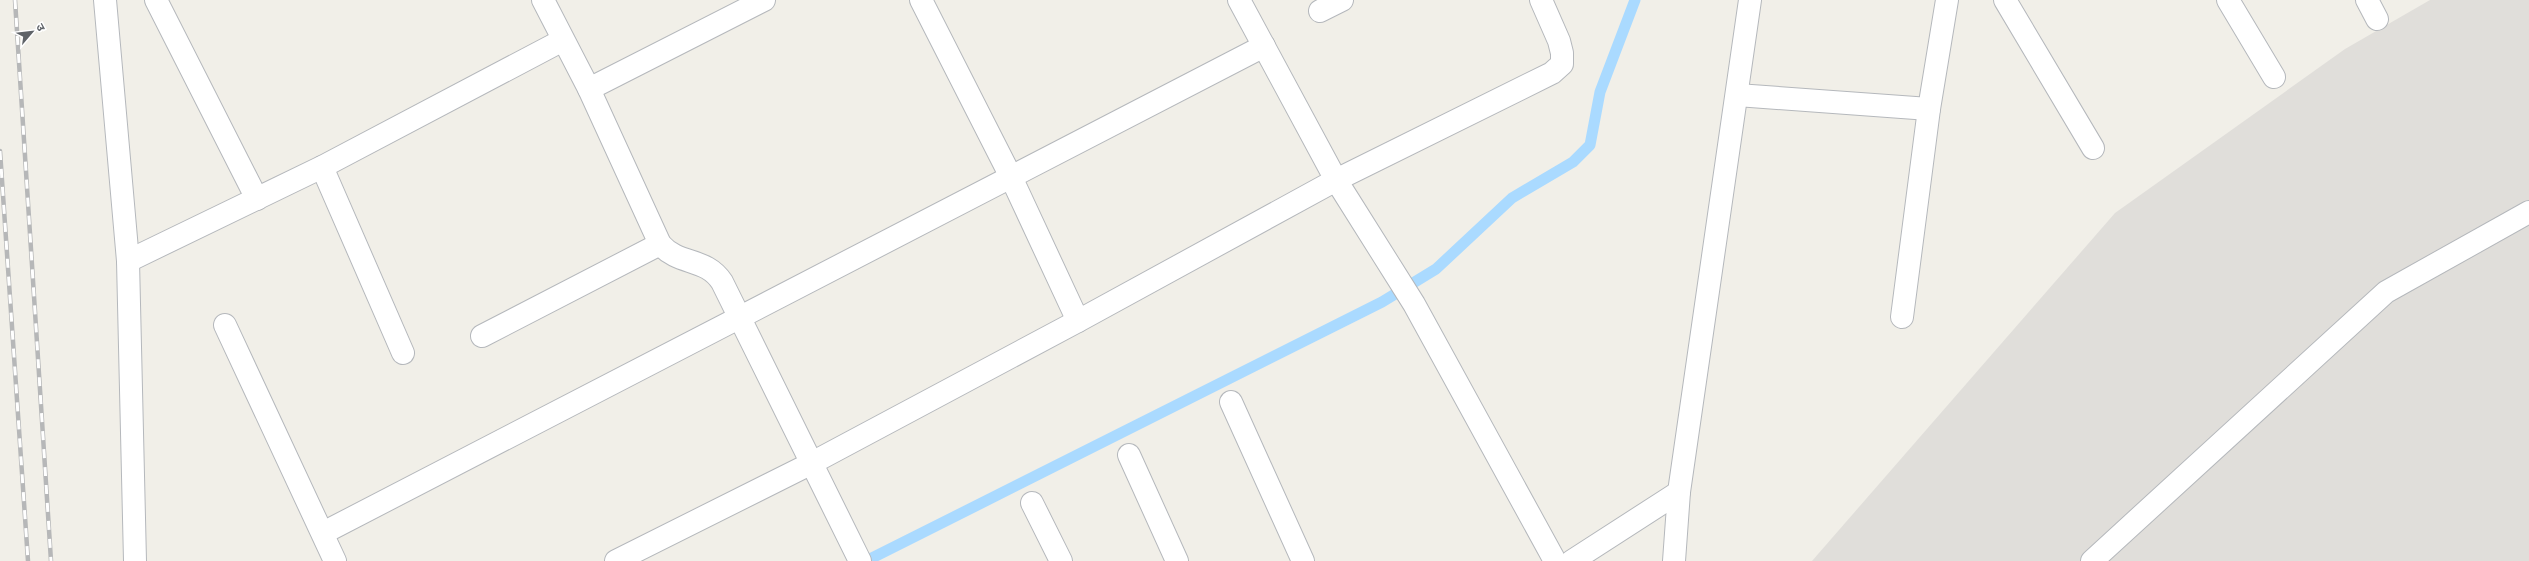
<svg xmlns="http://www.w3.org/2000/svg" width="2529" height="561" viewBox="0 0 2529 561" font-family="Barlow,'Noto Sans Devanagari',sans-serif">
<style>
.industrial{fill:#e0deda}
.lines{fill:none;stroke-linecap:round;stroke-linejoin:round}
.stream{stroke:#aadaff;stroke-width:11}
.minor-casing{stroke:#b5b8bc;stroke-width:24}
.minor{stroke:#fff;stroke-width:22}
.rail-casing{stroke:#b6b7b8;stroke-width:4.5}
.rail{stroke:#fff;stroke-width:3;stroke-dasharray:9;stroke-linecap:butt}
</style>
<rect width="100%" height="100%" fill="#f1efe8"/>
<polygon class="industrial" points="2430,0 2529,0 2529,561 1812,561 2115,213 2345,49"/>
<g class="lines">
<polyline class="stream" points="866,561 1382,302 1436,269 1512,198 1573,162 1590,145 1600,92 1635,0"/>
<defs>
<g id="minor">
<polyline points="105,0 128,261 135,561"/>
<polyline points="156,0 257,199"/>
<path d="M543,0L589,89L660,244C679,266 706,257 722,282L860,561"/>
<polyline points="921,0 1011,177 1078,321"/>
<polyline points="1239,0 1336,180 1414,304 1555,561"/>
<polyline points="2005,0 2093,148"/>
<polyline points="2228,0 2274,77"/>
<polyline points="2367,0 2377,19"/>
<polyline points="1320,11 1342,0"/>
<polyline points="589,89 764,0"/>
<polyline points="1737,95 1929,109"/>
<polyline points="322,167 403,353"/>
<polyline points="128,261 322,167 563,40"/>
<polyline points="1902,317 1929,109 1947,0"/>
<polyline points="225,325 335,561"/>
<polyline points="482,336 660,244"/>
<polyline points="1231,402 1303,561"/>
<polyline points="1129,455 1177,561"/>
<polyline points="1032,503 1061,561"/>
<polyline points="323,533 1264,46"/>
<polyline points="616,561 810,464 1078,321 1336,180 1552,73 1562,64 1562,53 1559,41 1541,0"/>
<polyline points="1572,561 1679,492"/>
<polyline points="1674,561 1679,492 1750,0"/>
<polyline points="2092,561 2386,292 2529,212"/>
</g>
</defs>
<use href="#minor" class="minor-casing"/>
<use href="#minor" class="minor"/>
<defs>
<g id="rail">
<polyline points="15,0 51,561"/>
<polyline points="0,151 28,561"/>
</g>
</defs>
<use href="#rail" class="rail-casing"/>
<use href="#rail" class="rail"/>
</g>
<g transform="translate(32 32) rotate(62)" stroke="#ffffff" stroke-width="3" paint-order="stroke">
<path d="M0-3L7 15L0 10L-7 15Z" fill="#5f6368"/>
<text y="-6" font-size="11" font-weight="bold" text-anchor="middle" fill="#5f6368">उ</text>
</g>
</svg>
